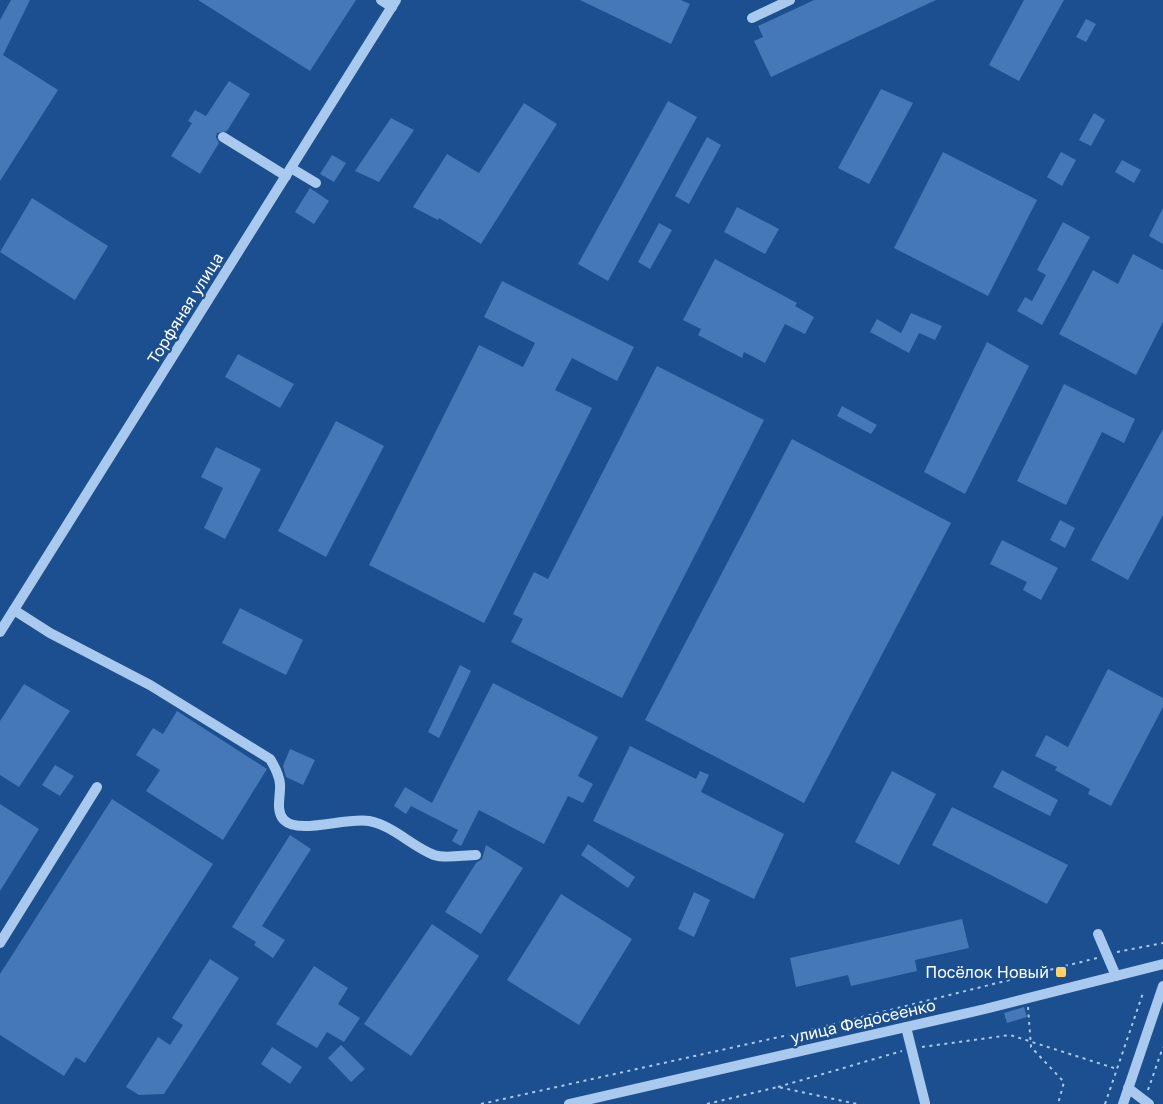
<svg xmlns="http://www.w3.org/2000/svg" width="1163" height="1104" viewBox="0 0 1163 1104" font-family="'Golos Text',sans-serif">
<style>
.building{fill:#4478b7}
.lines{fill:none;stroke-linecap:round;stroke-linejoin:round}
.path{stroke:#a9c9ee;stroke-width:2;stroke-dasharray:3 4.5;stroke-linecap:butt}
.minor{stroke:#a9c9ee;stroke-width:10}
.poi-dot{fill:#ffd166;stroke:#1b4f8f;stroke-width:2}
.labels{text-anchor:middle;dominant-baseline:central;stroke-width:4.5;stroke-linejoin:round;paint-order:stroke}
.street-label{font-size:16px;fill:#fff;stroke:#1b4f8f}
.poi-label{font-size:16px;fill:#fff;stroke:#1b4f8f;text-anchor:end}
</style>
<rect width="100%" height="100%" fill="#1b4f8f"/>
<g class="building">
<polygon points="11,0 30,0 3,55 58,90 0,181 0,20"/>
<polygon points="198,0 356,0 310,71"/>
<polygon points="580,0 681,0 690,4 671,44"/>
<polygon points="814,0 936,0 771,77 754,41 763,37 758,26"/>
<polygon points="1024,0 1064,0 1019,81 989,65"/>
<polygon points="1086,19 1096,24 1086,42 1076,37"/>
<polygon points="229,81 250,94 227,131 217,133 216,137 219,143 200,174 171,156 192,123 188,121 195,110 206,116"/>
<polygon points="881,89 913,103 869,184 838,168"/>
<polygon points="668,101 697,117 608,281 578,264"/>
<polygon points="524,103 557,124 481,244 439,218 438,220 413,207 447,154 479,173"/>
<polygon points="1094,113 1105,120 1091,146 1079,140"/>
<polygon points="391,118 414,130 379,182 355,171"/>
<polygon points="707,137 721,145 689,204 675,196"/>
<polygon points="943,152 1037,200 988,296 894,248"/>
<polygon points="1061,152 1076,160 1062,186 1047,177"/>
<polygon points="332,155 346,163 334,182 320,174"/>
<polygon points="1122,160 1141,170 1134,183 1115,172"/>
<polygon points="310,188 329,201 314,224 295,212"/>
<polygon points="32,198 108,246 75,300 0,252"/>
<polygon points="737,207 779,229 765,254 724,232"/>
<polygon points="1163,208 1163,244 1149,236"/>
<polygon points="1063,222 1090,237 1042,325 1017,311 1025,297 1032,301 1046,275 1037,270"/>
<polygon points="659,223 672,230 650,269 638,262"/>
<polygon points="1133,254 1163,270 1163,322 1136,375 1059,334 1093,270 1118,284"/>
<polygon points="715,259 797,303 795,306 814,317 805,334 785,324 765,363 744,352 742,358 698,335 701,329 683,320"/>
<polygon points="502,281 634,347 617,381 572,358 555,390 592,408 484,623 369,565 479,345 523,367 535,343 484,317"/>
<polygon points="911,313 942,326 935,340 919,333 909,353 870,332 877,319 901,333"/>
<polygon points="987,342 1029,366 965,494 924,472"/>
<polygon points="238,354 294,384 280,408 225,377"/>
<polygon points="657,366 764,420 622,698 511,642 523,619 513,614 534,572 548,579"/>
<polygon points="1064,384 1135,419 1124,443 1102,432 1066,505 1017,481"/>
<polygon points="842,406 877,425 871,434 837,416"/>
<polygon points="336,421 384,446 326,557 278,531"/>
<polygon points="1163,429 1163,515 1128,580 1091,560"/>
<polygon points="792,439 951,523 804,803 645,720"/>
<polygon points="216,447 261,469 225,539 204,528 223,488 201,477"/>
<polygon points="1060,520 1075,528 1065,548 1050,540"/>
<polygon points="1002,540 1058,568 1041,600 1023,590 1027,582 990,564"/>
<polygon points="240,608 303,640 286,675 222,643"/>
<polygon points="460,665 471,671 439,738 428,732"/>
<polygon points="1108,669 1163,698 1163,707 1111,806 1088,794 1090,789 1055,770 1057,767 1035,756 1046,735 1068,747"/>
<polygon points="493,683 598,737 578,776 593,784 583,803 568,796 544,844 479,810 461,846 452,841 458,830 411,806 406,814 394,806 405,787 432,803"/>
<polygon points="24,684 70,711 19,787 0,775 0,721"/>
<polygon points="177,711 267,769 223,840 146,791 160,770 136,755 153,728 163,734"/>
<polygon points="630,746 696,779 700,771 709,775 701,792 784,834 754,899 593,821"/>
<polygon points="290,749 315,760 303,785 286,777 283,766"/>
<polygon points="55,765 74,776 60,796 42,785"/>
<polygon points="1002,770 1058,800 1050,816 993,787"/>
<polygon points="892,771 936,794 899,865 855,842"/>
<polygon points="112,799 213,864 85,1063 76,1057 64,1076 0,1035 0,974"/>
<polygon points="0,804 39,829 0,891"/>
<polygon points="952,807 1068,865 1047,904 932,845"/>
<polygon points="290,835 311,849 262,926 285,940 273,958 254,945 256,942 232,927"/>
<polygon points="588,844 635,877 628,888 581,855"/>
<polygon points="486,845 523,868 481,934 445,912 476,863 482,859"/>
<polygon points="694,892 710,900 694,937 678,929"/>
<polygon points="561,894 632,939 579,1025 507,980"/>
<polygon points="962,919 969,948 915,960 917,971 851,986 848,975 796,987 790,958"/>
<polygon points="432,924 479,956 411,1056 364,1024"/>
<polygon points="210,959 239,978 164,1094 139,1095 126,1087 158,1037 170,1045 183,1025 172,1018"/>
<polygon points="314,966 348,988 338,1004 360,1018 344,1042 327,1032 317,1048 276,1024"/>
<polygon points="1024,1007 1027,1017 1007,1023 1004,1013"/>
<polygon points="341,1045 365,1069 351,1082 328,1058"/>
<polygon points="272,1047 302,1067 290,1084 261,1064"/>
</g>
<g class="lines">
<g class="path">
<polyline points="1117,952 1163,943"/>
<polyline points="1028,1007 1031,1047 1064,1082 1058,1104"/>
<polyline points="922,1047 1010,1035 1117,1069"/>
<polyline points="778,1087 902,1051"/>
<polyline points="1148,1090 1163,1047"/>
<polyline points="481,1104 806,1031 1097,958"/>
<polyline points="707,1104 778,1087 857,1104"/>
<polyline points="1105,1104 1143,993"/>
</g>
<g class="minor">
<polyline points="381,0 392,7"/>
<polyline points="752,18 790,0"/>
<polyline points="223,137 286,176"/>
<polyline points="291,168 316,183"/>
<path d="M14,610L50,633L150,685L270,759C275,767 279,774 280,784C281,795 275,811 284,820C299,835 345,817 369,821C394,826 411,846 434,855C445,859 464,855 476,855"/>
<polyline points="0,632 396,0"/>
<polyline points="1098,934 1116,976"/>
<polyline points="0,943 97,787"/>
<polyline points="906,1027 925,1103"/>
<polyline points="1128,1088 1149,1104"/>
<polyline points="569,1104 985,1009 1163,964"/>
<polyline points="1123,1104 1163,986"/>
</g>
</g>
<rect class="poi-dot" x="1055" y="966" width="12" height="12" rx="3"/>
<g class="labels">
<g class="street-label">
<text transform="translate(185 308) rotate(-58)">Торфяная улица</text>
<text transform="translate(863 1021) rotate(-13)">улица Федосеенко</text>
</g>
<g class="poi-label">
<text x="1049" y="972">Посёлок Новый</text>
</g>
</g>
</svg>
